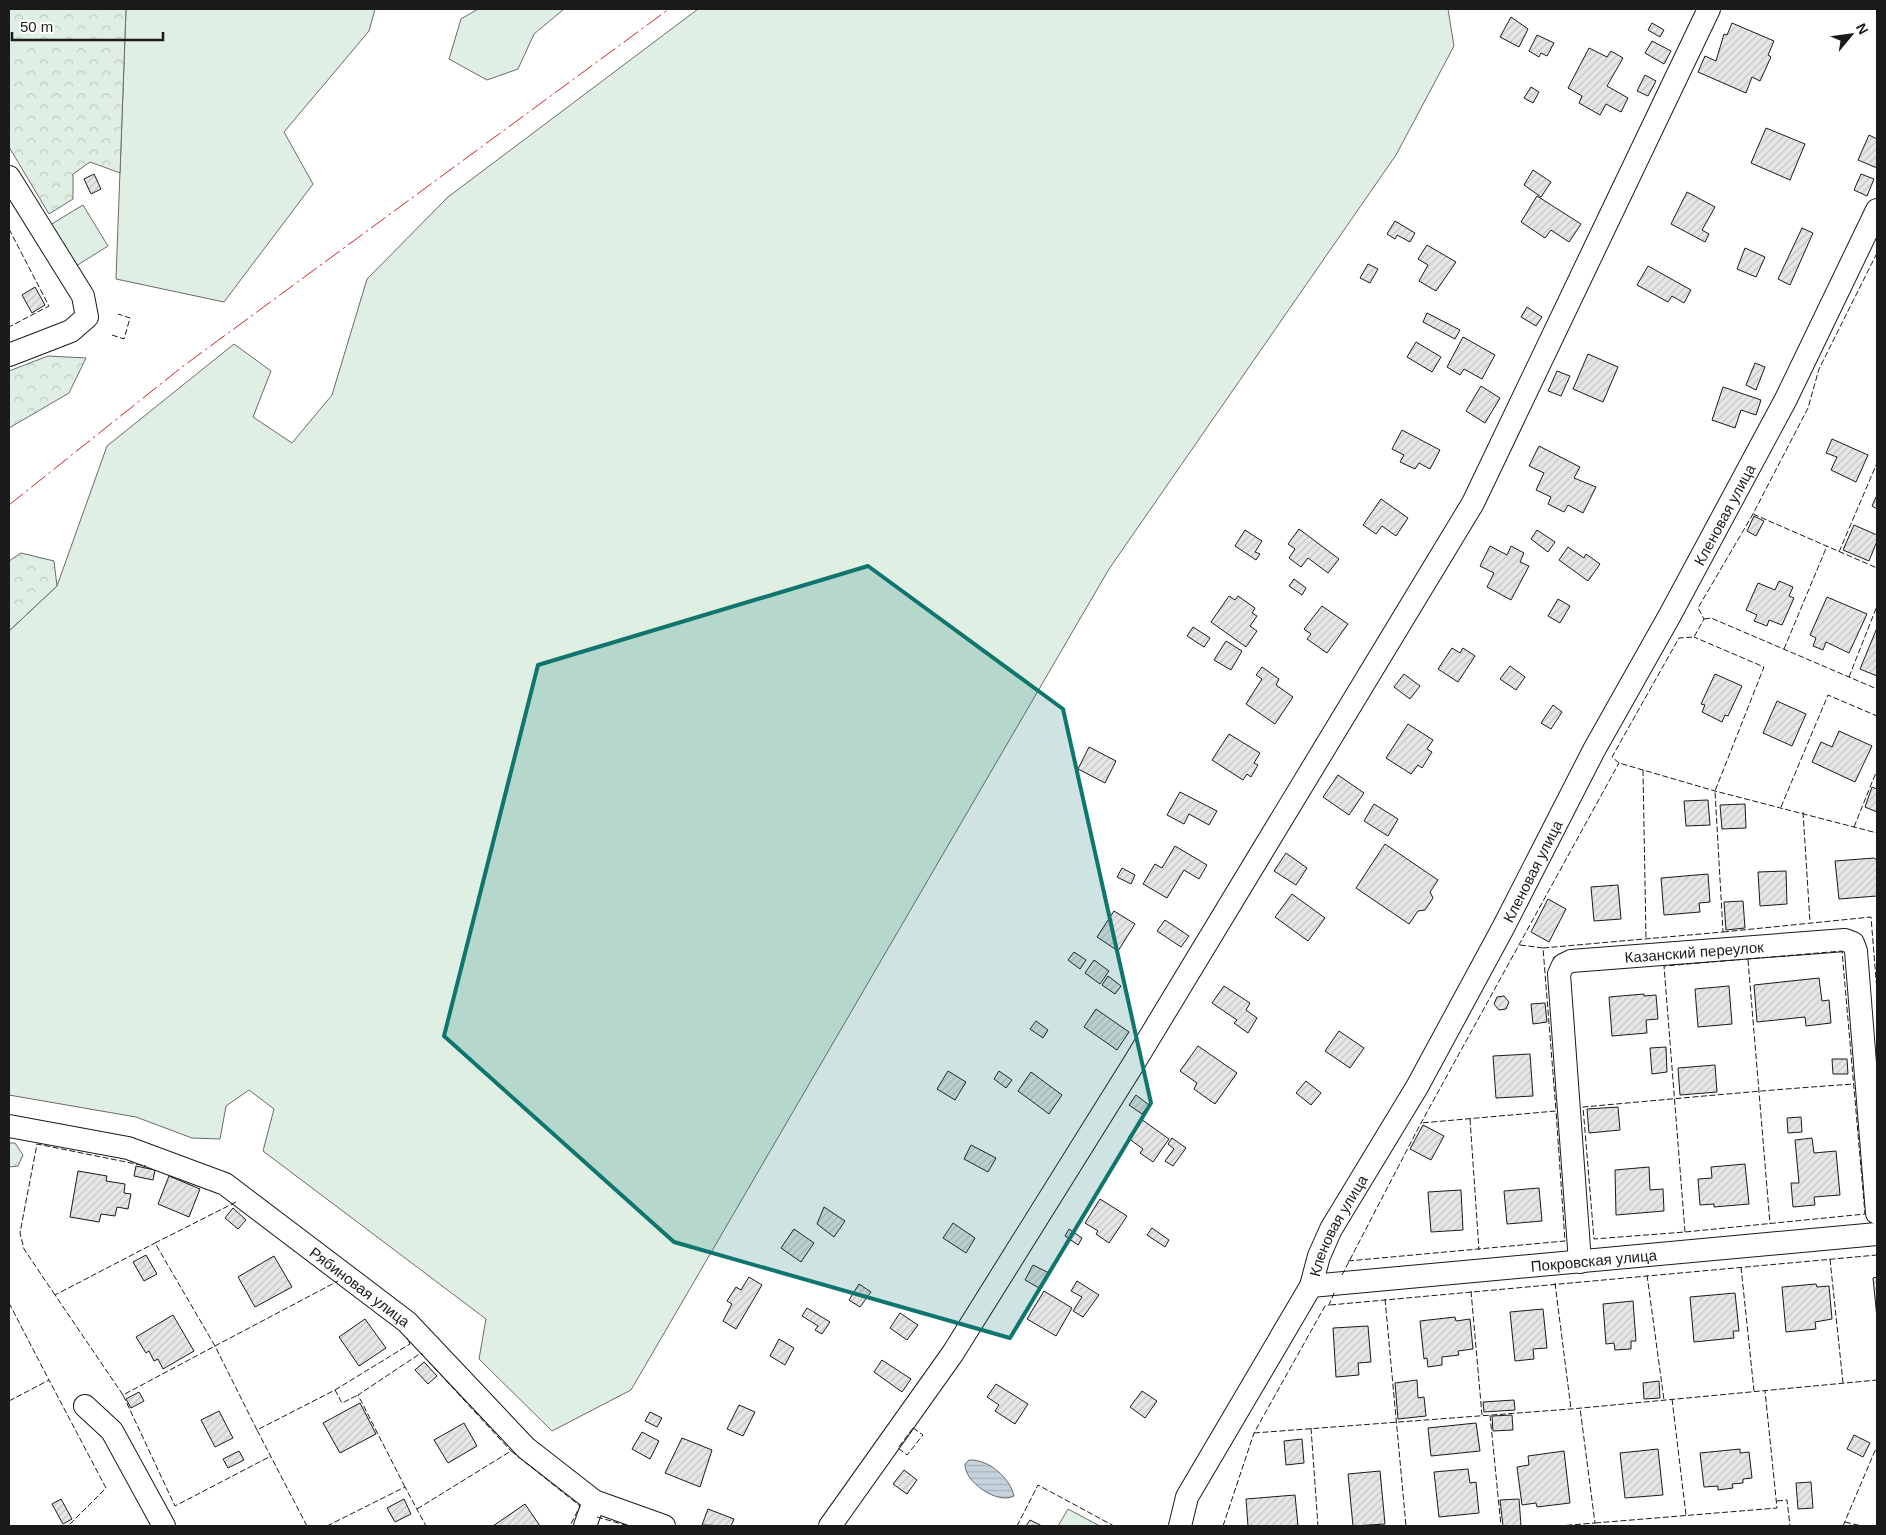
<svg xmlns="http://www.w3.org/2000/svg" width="1886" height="1535" viewBox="0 0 1886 1535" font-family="Helvetica,sans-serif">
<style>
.green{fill:#e0efe3;stroke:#6a6a6a}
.forest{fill:url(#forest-crowns);stroke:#6a6a6a}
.water{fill:url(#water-rules);stroke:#6a6a6a}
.building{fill:url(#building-hatch);stroke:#1a1a1a}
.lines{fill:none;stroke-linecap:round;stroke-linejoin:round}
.minor-casing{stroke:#1a1a1a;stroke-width:24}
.minor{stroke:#fff;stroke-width:22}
.fence{stroke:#1a1a1a;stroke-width:1;stroke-dasharray:6 2.5;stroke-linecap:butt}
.power{stroke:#c62828;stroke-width:1;stroke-dasharray:18 4 2.5 4;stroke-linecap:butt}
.marked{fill:#0f766e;fill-opacity:0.2;stroke:#0f766e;stroke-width:4;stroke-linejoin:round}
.labels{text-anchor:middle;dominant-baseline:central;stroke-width:4;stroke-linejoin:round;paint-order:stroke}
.street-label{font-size:15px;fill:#1a1a1a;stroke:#fff}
</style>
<defs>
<pattern id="forest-crowns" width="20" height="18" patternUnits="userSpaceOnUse" patternTransform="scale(1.25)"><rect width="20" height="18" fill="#e0efe3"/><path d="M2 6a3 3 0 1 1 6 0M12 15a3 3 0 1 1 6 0" fill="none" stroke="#c0ccc2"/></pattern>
<pattern id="water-rules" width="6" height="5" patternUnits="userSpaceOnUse" patternTransform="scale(1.25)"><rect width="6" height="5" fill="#c6d2dc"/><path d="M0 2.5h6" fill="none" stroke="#aab4bc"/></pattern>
<pattern id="building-hatch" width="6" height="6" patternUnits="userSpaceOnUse" patternTransform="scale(1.25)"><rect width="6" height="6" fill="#e6e6e6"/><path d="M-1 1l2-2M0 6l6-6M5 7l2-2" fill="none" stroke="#c5c5c5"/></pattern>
</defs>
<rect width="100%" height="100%" fill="#fff"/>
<g class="green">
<polygon points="126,9 375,9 369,31 284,132 313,184 224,302 116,279"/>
<polygon points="478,9 564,9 534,34 518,69 487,80 449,59 461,19"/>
<polygon points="698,9 1448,9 1454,46 1396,155 1109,569 631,1390 552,1431 479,1359 486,1319 263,1151 274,1109 249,1090 226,1106 220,1139 192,1138 136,1117 9,1095 9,631 57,586 107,446 234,344 271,371 253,417 292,443 332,395 367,279 448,197"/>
<polygon points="83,205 108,246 76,266 50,225"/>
<polygon points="1068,1509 1100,1526 1058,1526"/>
</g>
<g class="forest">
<polygon points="9,9 126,9 120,173 90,162 73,174 73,199 49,214 9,147"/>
<polygon points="48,356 86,358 69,393 9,428 9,371"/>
<polygon points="21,553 54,561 57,586 9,631 9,561"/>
<polygon points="9,1143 15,1143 23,1155 18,1166 9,1167"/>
</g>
<path class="water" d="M969,1460C989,1459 1010,1478 1014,1496C998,1505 964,1482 965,1464Z"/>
<g class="building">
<polygon points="1511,17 1528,29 1519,47 1500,37"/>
<polygon points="1652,23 1664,30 1660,37 1648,30"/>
<polygon points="1732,23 1774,41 1768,55 1771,57 1760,81 1752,77 1746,93 1698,72 1705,56 1716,61 1724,34 1727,35"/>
<polygon points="1537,35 1554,43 1547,56 1541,53 1539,57 1529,51"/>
<polygon points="1652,41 1671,51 1664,64 1645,53"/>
<polygon points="1589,48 1607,57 1611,51 1623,58 1607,86 1628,98 1621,112 1606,104 1600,115 1579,103 1582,96 1568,88"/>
<polygon points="1645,75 1656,81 1648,96 1637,91"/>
<polygon points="1531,87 1539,92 1533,103 1524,98"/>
<polygon points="1766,128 1805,144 1790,180 1751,163"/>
<polygon points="1869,135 1877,139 1877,168 1858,160"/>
<polygon points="1533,170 1551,182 1541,197 1524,185"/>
<polygon points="94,174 101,189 91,194 84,179"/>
<polygon points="1861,174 1874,179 1867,196 1854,190"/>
<polygon points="1687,192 1715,207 1702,230 1709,234 1705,242 1671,224"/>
<polygon points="1537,196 1581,224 1569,242 1551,230 1545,238 1521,222"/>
<polygon points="1395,221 1415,233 1410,242 1397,235 1395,239 1387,234"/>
<polygon points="1802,228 1813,233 1790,285 1778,279"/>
<polygon points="1427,245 1456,262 1436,291 1419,281 1428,265 1418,259"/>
<polygon points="1745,248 1765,257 1756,277 1737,269"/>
<polygon points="1368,264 1378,269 1370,283 1360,278"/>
<polygon points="1648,266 1691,290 1684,303 1672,296 1668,302 1637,285"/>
<polygon points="35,287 45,305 32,313 22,295"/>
<polygon points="1527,307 1542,317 1536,326 1521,317"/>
<polygon points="1427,313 1460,330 1455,339 1423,322"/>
<polygon points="1463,337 1495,355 1482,379 1464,369 1460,375 1447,367"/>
<polygon points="1416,342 1441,357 1432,372 1407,357"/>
<polygon points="1588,354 1618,367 1603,402 1573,389"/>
<polygon points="1755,363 1765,367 1756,390 1746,385"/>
<polygon points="1557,371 1570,376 1561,396 1548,391"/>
<polygon points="1481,386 1500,398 1485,423 1466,411"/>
<polygon points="1723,387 1761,400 1756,415 1741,410 1735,428 1712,420"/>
<polygon points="1402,430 1440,450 1430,469 1419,463 1415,469 1400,462 1404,455 1392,449"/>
<polygon points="1832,439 1868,455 1856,482 1831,470 1837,457 1826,453"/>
<polygon points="1539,446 1580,467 1574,478 1596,487 1583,513 1568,505 1564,512 1548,504 1551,497 1536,490 1544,473 1529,466"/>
<polygon points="1877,495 1877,509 1872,506"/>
<polygon points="1381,499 1408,518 1396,536 1382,526 1376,534 1363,525"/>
<polygon points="1754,516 1764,521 1756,536 1747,531"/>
<polygon points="1854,525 1877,535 1877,541 1869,561 1843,550"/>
<polygon points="1299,529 1339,559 1328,573 1308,558 1301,567 1289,558 1295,549 1288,544"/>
<polygon points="1245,530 1262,541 1255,552 1260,554 1256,560 1235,546"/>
<polygon points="1537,530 1555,542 1548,552 1531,539"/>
<polygon points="1490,546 1507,555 1511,546 1524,553 1520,562 1529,566 1511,600 1487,587 1494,573 1480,566"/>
<polygon points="1568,547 1584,558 1586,554 1600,564 1588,581 1559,560"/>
<polygon points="1294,579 1306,588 1302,595 1289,586"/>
<polygon points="1779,581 1793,587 1789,596 1794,598 1782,625 1769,620 1767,626 1754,621 1757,615 1746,610 1758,583 1775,590"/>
<polygon points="1229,596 1235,600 1238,596 1255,608 1252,613 1257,616 1250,626 1257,631 1246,647 1211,622"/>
<polygon points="1827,597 1867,614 1849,653 1826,642 1823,650 1813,646 1816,638 1810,635"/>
<polygon points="1558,599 1570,606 1560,623 1548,616"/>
<polygon points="1322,606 1348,624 1327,653 1307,639 1311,634 1304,629"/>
<polygon points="1193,627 1210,638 1204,647 1187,636"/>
<polygon points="1877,628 1877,676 1860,669"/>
<polygon points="1226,641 1242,651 1231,670 1214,660"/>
<polygon points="1452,648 1460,653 1463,648 1475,656 1458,682 1438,669"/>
<polygon points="1510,666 1525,677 1516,690 1500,679"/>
<polygon points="1262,667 1279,679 1276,685 1293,697 1275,724 1246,704 1262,679 1256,675"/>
<polygon points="1404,674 1420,686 1410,699 1394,687"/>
<polygon points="1715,674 1742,686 1728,716 1725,715 1722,722 1702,712 1705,705 1701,704"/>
<polygon points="1777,701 1806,714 1792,746 1763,733"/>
<polygon points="1553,705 1562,712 1551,729 1541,723"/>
<polygon points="1408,724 1433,740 1427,749 1432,752 1422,768 1418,765 1411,774 1386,758"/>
<polygon points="1839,731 1872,746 1855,782 1812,762 1821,742 1832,747"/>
<polygon points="1229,734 1260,753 1254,763 1258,765 1251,777 1247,774 1243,780 1212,760"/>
<polygon points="1089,747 1116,761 1105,783 1078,769"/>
<polygon points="1338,775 1364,793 1349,815 1323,797"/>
<polygon points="1872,787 1877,789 1877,812 1865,807"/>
<polygon points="1180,792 1217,811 1209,825 1189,814 1184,824 1167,815"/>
<polygon points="1708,800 1710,825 1686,826 1684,801"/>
<polygon points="1374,804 1398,819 1388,836 1364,821"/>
<polygon points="1745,804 1746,828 1722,829 1720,805"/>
<polygon points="1385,844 1438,880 1430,892 1433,898 1425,910 1418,911 1409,924 1356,888"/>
<polygon points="1175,846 1207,865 1199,879 1184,870 1167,898 1143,884 1155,864 1162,868"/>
<polygon points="1286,853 1307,868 1296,885 1274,871"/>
<polygon points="1874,858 1877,860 1877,896 1839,899 1835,861"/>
<polygon points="1122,868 1135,875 1131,884 1117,877"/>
<polygon points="1786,871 1787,904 1760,906 1758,872"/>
<polygon points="1708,874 1710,902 1699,903 1700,912 1664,915 1661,878"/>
<polygon points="1618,885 1621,919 1594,921 1591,887"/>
<polygon points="1292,894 1325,918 1308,941 1275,917"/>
<polygon points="1548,899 1566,909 1549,942 1531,932"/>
<polygon points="1743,901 1745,928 1726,930 1724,902"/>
<polygon points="1114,911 1135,924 1118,951 1097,937"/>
<polygon points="1165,920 1189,936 1181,947 1157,931"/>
<polygon points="1074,952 1086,960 1080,969 1068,960"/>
<polygon points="1094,960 1109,971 1100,984 1085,973"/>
<polygon points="1108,976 1121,986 1115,994 1102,985"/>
<polygon points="1819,978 1822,1001 1829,1000 1831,1023 1806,1026 1805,1017 1757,1022 1754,985"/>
<polygon points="1224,986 1250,1003 1246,1010 1257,1018 1248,1033 1234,1023 1237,1020 1212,1003"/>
<polygon points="1729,986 1732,1024 1698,1027 1695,989"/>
<polygon points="1644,994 1644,996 1656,995 1658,1019 1646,1020 1647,1033 1612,1036 1609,997"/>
<polygon points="1504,996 1509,1002 1506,1009 1499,1010 1494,1004 1497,997"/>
<polygon points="1545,1003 1547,1022 1533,1024 1531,1004"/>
<polygon points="1096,1009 1129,1032 1117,1050 1084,1027"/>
<polygon points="1036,1021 1048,1030 1043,1038 1030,1029"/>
<polygon points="1339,1031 1364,1048 1350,1068 1325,1051"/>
<polygon points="1198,1046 1237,1073 1215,1104 1194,1089 1197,1083 1180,1071"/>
<polygon points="1666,1047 1667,1072 1652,1074 1650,1048"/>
<polygon points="1530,1054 1533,1096 1496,1098 1493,1056"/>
<polygon points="1832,1059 1847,1059 1848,1074 1833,1074"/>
<polygon points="1715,1065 1717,1092 1680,1095 1678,1068"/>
<polygon points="948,1071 966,1082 955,1100 937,1089"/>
<polygon points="999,1071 1012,1080 1006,1088 994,1079"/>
<polygon points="1031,1072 1062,1095 1049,1114 1018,1091"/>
<polygon points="1306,1081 1321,1093 1311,1105 1296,1093"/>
<polygon points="1136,1095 1149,1105 1142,1114 1129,1105"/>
<polygon points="1618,1107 1620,1130 1589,1133 1587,1109"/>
<polygon points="1801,1117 1802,1132 1788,1133 1787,1118"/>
<polygon points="1141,1119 1169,1139 1153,1162 1140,1153 1143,1149 1128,1138"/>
<polygon points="1423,1125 1444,1136 1431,1160 1410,1149"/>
<polygon points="1172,1138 1186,1148 1173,1166 1165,1161 1174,1149 1168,1144"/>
<polygon points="1812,1138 1814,1153 1836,1151 1840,1195 1814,1197 1815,1205 1793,1207 1791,1183 1799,1183 1795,1140"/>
<polygon points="971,1145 996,1158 988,1172 964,1159"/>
<polygon points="1745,1164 1749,1204 1714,1207 1714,1204 1700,1205 1698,1179 1712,1178 1711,1167"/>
<polygon points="136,1166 155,1170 153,1180 134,1176"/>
<polygon points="1649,1167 1650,1190 1663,1189 1664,1211 1616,1215 1615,1170"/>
<polygon points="78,1171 107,1176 106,1181 125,1184 124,1193 131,1194 128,1209 117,1207 115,1216 101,1214 99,1222 70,1217"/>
<polygon points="169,1176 200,1189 189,1217 158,1204"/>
<polygon points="1539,1188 1542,1221 1507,1224 1504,1191"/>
<polygon points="1461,1190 1463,1230 1431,1232 1428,1192"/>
<polygon points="1100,1199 1127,1216 1109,1243 1096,1234 1098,1231 1085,1223"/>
<polygon points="824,1207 845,1221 834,1237 817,1224"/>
<polygon points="233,1208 246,1220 238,1229 225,1218"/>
<polygon points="953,1223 975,1238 966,1253 943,1238"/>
<polygon points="1152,1228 1169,1240 1165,1247 1147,1235"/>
<polygon points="794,1229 814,1243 801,1262 781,1248"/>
<polygon points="1069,1229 1082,1238 1078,1245 1065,1236"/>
<polygon points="146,1255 157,1274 144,1281 133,1262"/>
<polygon points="274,1256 292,1287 255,1307 238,1277"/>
<polygon points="1033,1265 1049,1273 1041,1289 1025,1280"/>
<polygon points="749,1277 762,1285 736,1329 723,1321 732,1304 727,1301 736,1287 741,1290"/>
<polygon points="1877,1277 1877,1318 1873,1278"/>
<polygon points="1077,1281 1099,1295 1083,1317 1073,1311 1082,1297 1071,1291"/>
<polygon points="859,1284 871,1292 860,1307 849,1300"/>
<polygon points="1816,1284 1817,1287 1829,1286 1832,1319 1815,1322 1816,1329 1786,1332 1782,1287"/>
<polygon points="1044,1291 1072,1308 1056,1336 1027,1319"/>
<polygon points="1735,1293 1739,1331 1733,1331 1734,1338 1694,1342 1690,1297"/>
<polygon points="1633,1301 1636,1341 1631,1341 1631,1349 1615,1350 1614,1343 1606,1344 1603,1304"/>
<polygon points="807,1308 830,1322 822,1334 815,1330 818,1326 802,1316"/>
<polygon points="1543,1309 1547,1348 1533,1349 1534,1359 1515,1361 1510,1312"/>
<polygon points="900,1313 918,1325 907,1340 890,1328"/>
<polygon points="173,1315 194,1351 163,1369 158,1359 154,1361 149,1351 146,1353 136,1337"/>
<polygon points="1455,1317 1456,1321 1470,1319 1473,1349 1458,1351 1459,1355 1442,1357 1442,1365 1428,1367 1427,1358 1424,1359 1420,1321"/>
<polygon points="365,1319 386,1348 359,1366 339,1337"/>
<polygon points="1368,1326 1371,1362 1358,1363 1359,1375 1336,1377 1333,1328"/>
<polygon points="779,1339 794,1348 785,1365 770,1356"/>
<polygon points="882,1360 911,1379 902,1392 874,1372"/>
<polygon points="424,1362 437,1376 428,1384 415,1370"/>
<polygon points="1417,1380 1418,1398 1424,1397 1426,1416 1398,1419 1395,1383"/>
<polygon points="1659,1381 1660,1398 1644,1399 1643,1383"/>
<polygon points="996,1384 1028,1404 1015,1424 995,1411 999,1405 987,1397"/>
<polygon points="1142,1391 1157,1401 1145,1418 1130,1407"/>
<polygon points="139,1392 144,1401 131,1408 126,1399"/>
<polygon points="1514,1400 1515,1410 1484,1412 1483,1402"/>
<polygon points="360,1403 376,1434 340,1453 323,1423"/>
<polygon points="739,1405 755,1412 743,1436 727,1429"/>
<polygon points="219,1411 233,1438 215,1447 201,1420"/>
<polygon points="650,1412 662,1418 657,1427 645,1421"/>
<polygon points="1512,1415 1513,1430 1493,1431 1492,1416"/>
<polygon points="464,1423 477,1446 448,1463 434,1440"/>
<polygon points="1476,1423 1480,1451 1431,1456 1428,1428"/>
<polygon points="642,1432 659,1441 650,1459 632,1449"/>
<polygon points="1854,1435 1870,1443 1863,1457 1847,1449"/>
<polygon points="682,1438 712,1450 700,1487 665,1473"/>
<polygon points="1302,1439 1304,1463 1286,1465 1284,1441"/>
<polygon points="1658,1449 1663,1495 1625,1498 1620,1453"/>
<polygon points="1740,1449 1740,1453 1749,1452 1752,1478 1743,1479 1743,1483 1732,1484 1733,1488 1718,1490 1718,1486 1704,1487 1700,1453"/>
<polygon points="239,1451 244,1460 228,1468 223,1459"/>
<polygon points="1564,1451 1570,1503 1537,1507 1536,1503 1522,1505 1517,1467 1529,1465 1528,1456"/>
<polygon points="1468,1469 1470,1483 1476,1482 1479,1513 1439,1517 1434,1472"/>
<polygon points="904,1470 917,1480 907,1494 893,1484"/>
<polygon points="1380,1471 1385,1524 1353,1526 1348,1474"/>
<polygon points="1811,1482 1813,1508 1798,1509 1796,1483"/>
<polygon points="1295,1495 1298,1526 1248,1526 1246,1499"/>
<polygon points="61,1499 72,1519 63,1524 52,1504"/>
<polygon points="404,1499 411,1514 395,1522 387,1508"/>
<polygon points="1519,1499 1521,1526 1503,1526 1500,1500"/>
<polygon points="525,1504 540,1526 493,1526"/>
<polygon points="708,1509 734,1519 731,1526 702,1525"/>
<polygon points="1030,1520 1042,1526 1026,1526"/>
</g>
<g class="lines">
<defs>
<g id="minor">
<polyline points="9,177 83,296 87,317 71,331 9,355"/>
<path id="s1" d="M9,1126L128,1148L225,1184L407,1322L526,1448L594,1501L664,1526"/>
<path id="s2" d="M1580,1262L1559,974L1563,965L1571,961L1845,940L1853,943L1856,951L1877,1213"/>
<path id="s3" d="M1311,1286L1877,1234"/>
<polyline points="85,1406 112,1431 164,1526"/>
<polyline points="585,1526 594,1501"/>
<polyline points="830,1526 953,1353 1134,1063 1473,503 1709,9"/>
<path id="s4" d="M1180,1526L1187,1497L1311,1286L1319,1256L1331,1229L1417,1087L1503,928L1594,750L1670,615L1786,399L1877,210"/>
</g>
</defs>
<use href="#minor" class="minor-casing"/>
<use href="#minor" class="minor"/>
<g class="fence">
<polyline points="9,229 49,306 9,327"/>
<polyline points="1877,253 1819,369 1808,408 1753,514 1698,608 1704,619 1694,637 1679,638 1612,757 1619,763 1715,791 1877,833"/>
<polyline points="112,335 124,339 130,318 118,314"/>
<polyline points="1753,514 1877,568"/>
<polyline points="1839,552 1877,463"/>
<polyline points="1704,619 1711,618 1877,689"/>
<polyline points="1784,649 1827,546"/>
<polyline points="1849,677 1877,606"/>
<polyline points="1643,770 1646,939"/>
<polyline points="1781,807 1828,695 1877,716"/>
<polyline points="1803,812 1810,922"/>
<polyline points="1854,827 1877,770"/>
<polyline points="1723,932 1871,917 1877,991"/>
<polyline points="1520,945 1543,948 1556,1111"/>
<polyline points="1543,948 1723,932 1715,791 1764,667 1694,637"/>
<polyline points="1748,960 1770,1224"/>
<polyline points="1470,1119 1479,1250"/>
<polyline points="236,1202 155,1243 215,1346 123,1395 175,1506 271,1456"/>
<path d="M1685,1232L1664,966L1842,951L1865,1214L1685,1232L1594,1239L1583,1107C1673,1099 1764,1090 1854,1084"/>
<polyline points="1830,1259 1843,1383"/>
<polyline points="1348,1261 1565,1241 1556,1111 1421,1123"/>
<polyline points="1741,1267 1754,1391"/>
<polyline points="1342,1275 1421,1123 1619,763"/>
<polyline points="1647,1275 1664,1400"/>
<polyline points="1555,1283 1571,1409"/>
<polyline points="1471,1291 1482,1415"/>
<polyline points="55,1295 24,1249 20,1233 37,1144 146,1166"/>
<polyline points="1385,1299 1406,1526"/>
<polyline points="9,1303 49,1380"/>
<polyline points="1330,1305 1877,1255"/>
<polyline points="428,1361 511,1451"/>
<polyline points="335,1390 410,1344 407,1338"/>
<polyline points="123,1395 55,1295 155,1243"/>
<polyline points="1672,1399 1686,1515"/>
<polyline points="9,1401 49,1380 106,1488 68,1526"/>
<polyline points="1490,1415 1501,1526"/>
<polygon points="913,1428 923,1435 907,1455 898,1448"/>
<polyline points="1311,1428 1318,1526"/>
<polyline points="257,1430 215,1346 338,1281"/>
<polyline points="1254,1433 1571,1409 1877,1380"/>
<polyline points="405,1487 358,1395 421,1353 423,1355"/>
<polyline points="1777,1501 1787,1500 1790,1526"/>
<polyline points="417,1509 511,1451 580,1506 570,1526"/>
<polyline points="597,1517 629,1526"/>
<polyline points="1845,1522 1862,1526"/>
<polyline points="1595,1523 1777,1508 1765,1391"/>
<polyline points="307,1526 257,1430 335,1390 342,1403 358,1395"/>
<polyline points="327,1526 405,1487 426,1526"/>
<polyline points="1017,1526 1038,1485 1114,1526"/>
<polyline points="1223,1526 1254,1433 1325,1306 1329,1305 1335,1291"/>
<polyline points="1558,1526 1595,1523 1580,1408"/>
<polyline points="1843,1526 1877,1446"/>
</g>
<polyline class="power" points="9,505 182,367 669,9"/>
</g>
<path class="marked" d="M868,566L1063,709L1151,1103L1010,1338L674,1242L444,1036L538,665Z"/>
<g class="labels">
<g class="street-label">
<text stroke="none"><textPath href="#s4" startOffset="1151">Кленовая улица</textPath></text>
<text stroke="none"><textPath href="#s4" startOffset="746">Кленовая улица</textPath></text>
<text stroke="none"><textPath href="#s2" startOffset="431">Казанский переулок</textPath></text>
<text stroke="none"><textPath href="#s4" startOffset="341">Кленовая улица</textPath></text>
<text stroke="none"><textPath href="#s3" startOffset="284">Покровская улица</textPath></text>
<text stroke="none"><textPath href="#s1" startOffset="394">Рябиновая улица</textPath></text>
</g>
</g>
<rect width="1886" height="1535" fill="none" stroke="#1a1a1a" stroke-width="20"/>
<g transform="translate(1851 35) rotate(61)" stroke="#ffffff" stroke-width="4" paint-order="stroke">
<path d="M0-4L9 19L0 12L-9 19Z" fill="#1a1a1a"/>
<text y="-8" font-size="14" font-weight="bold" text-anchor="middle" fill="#1a1a1a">N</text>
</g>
<path d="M12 32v8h151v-8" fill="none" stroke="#1a1a1a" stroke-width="2.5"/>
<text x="20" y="32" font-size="15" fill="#1a1a1a" stroke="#ffffff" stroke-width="4" paint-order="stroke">50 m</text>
</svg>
